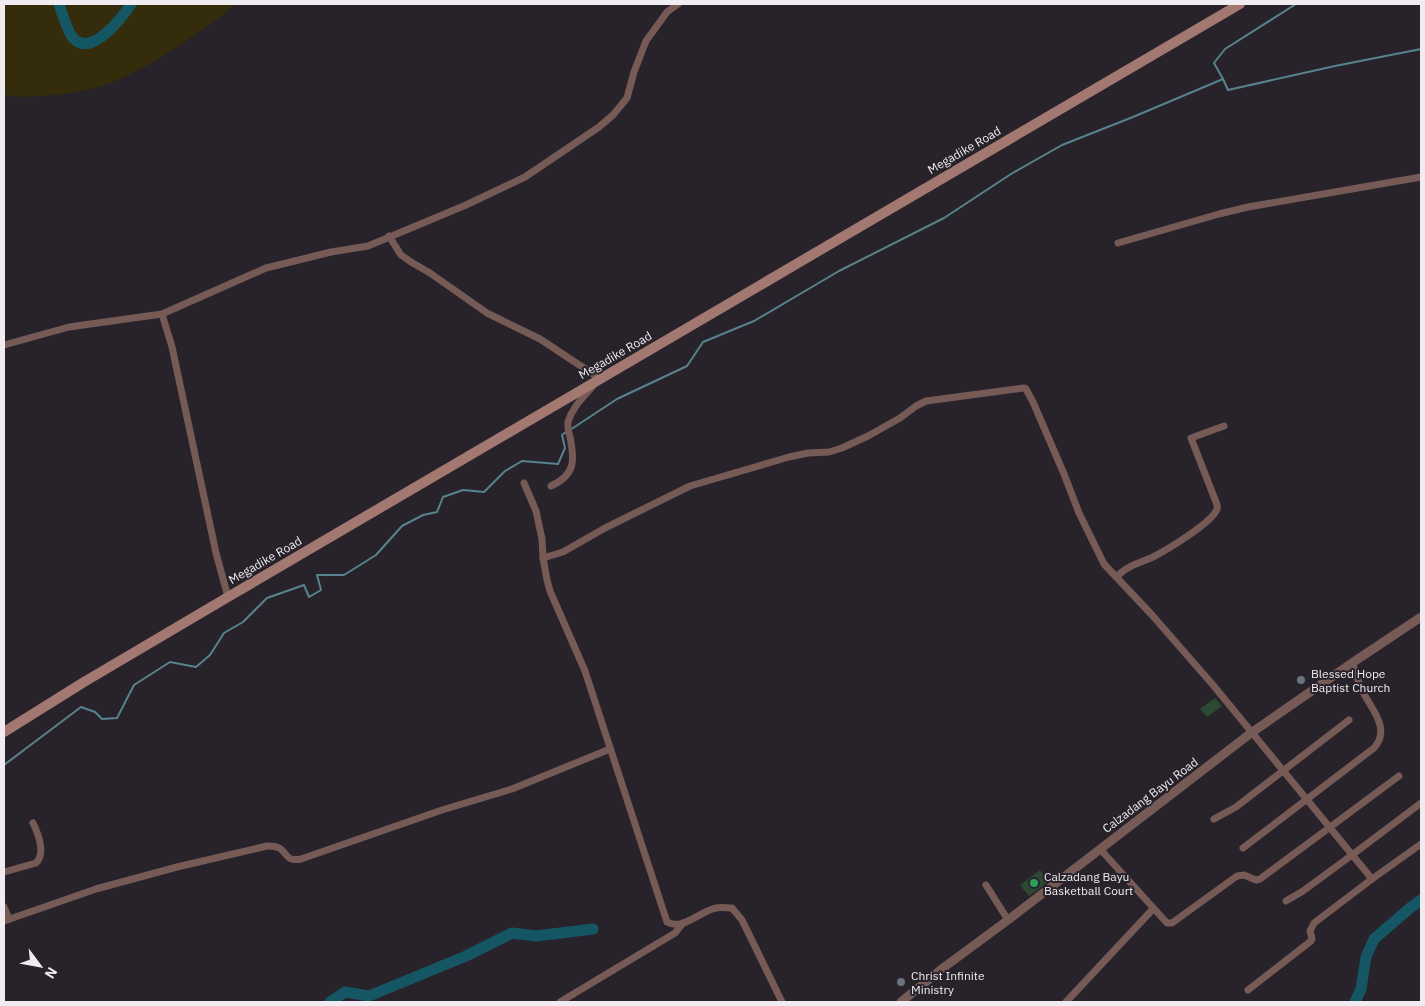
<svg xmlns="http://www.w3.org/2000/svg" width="1425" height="1006" viewBox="0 0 1425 1006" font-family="'IBM Plex Sans',sans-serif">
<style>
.green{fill:#2c4934}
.sand{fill:#342c0b}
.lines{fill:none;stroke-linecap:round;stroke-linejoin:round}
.stream{stroke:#56838e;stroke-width:2}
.river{stroke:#145663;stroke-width:11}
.minor{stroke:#765a56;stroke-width:7}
.tertiary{stroke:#765a56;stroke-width:9}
.secondary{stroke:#a37871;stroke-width:10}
.worship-dot{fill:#6b7280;stroke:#28232a;stroke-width:2}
.leisure-dot{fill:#2e9e5b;stroke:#28232a;stroke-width:2}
.labels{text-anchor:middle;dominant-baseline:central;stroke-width:4;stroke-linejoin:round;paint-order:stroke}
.street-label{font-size:12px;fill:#f0ecf1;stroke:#28232a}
.poi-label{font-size:12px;fill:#f0ecf1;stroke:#28232a;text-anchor:start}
</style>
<rect width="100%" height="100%" fill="#28232a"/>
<g class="green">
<polygon points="1215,698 1222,706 1207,717 1200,709"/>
<polygon points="1040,870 1048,882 1029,896 1020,885"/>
</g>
<path class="sand" d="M4,4H236C202,32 144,72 102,86C85,91 67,94 50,95C34,97 19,98 4,95Z"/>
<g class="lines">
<g class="stream">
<polyline points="1223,79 1228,90 1335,66 1421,49"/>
<polyline points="570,430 617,399 687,366 703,342 754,321 839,271 944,218 1011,174 1062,145 1133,117 1223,79 1214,63 1225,49 1296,4"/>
<polyline points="4,765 81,707 95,712 102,719 117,718 134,685 170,662 196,667 210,655 224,633 243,622 267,598 304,585 309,597 321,590 317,575 344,575 376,555 402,526 423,515 437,512 443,497 463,490 484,492 505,471 522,461 558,464 565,448 562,435 566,432"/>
</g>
<g class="river">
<path d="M59,4C62,13 68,33 74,39C93,57 123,16 131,4"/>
<polyline points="330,1002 345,992 369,996 466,956 512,933 536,936 593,929"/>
<polyline points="1355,1002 1361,989 1366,957 1374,939 1410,908 1421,900"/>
</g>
<g class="minor">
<path d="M389,236L401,255L411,262L430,273L487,313L540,339L599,378C589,393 573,404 568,422C567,427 569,433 570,437C575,461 575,475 551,486"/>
<polyline points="1118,243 1219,214 1248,207 1421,177"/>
<polyline points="162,314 172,347 216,553 228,597"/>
<polyline points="4,345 69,327 162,314 266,268 331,252 368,246 466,205 525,177 599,127 613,115 627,98 634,72 646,41 667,12 678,4"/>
<path d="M524,483L536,511L542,539L543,558L547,580L550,591L585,671L667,922C683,931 700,911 716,908C721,907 727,908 732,908L742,920L782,1002"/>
<polyline points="543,558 563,552 605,528 690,486 789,457 808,453 829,452 842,448 868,436 900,418 916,406 926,401 1024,388 1026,389 1033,402 1064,474 1079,513 1104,564 1152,615 1213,685 1372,879"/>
<path d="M1117,577C1125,567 1139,563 1151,558C1165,551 1212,523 1217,509C1218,506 1217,505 1216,502L1191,438L1224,426"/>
<polyline points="1214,819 1236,807 1349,720"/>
<path d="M1243,848L1374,748C1391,729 1372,710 1363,692C1358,683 1356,672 1352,663"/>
<polyline points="1100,849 1167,923 1172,923 1237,876 1244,875 1256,880 1260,879 1399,776"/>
<path d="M4,872L36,863C46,854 38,833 33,823"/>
<polyline points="986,885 1008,920"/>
<polyline points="1286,901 1303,891 1352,855 1421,803"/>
<polyline points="4,907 9,919"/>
<path d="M4,921L96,889L177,867L267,846C291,845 280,863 301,859L442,810L512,789L610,749"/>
<polyline points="1248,990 1311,941 1312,939 1310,931 1314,923 1372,879 1421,844"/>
<polyline points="560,1002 675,933 683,923"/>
<polyline points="1066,1002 1153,909"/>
</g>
<polyline class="tertiary" points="901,1002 943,968 1008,920 1251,733 1352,663 1421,617"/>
<polyline class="secondary" points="4,732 84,682 228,597 1240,4"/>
</g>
<g class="worship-dot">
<circle cx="1301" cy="680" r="5"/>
<circle cx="901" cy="982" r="5"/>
</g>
<circle class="leisure-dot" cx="1034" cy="883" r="5"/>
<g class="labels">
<g class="street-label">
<text transform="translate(964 150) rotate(-30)">Megadike Road</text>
<text transform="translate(615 355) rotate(-30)">Megadike Road</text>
<text transform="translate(265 560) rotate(-30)">Megadike Road</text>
<text transform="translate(1150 795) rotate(-37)">Calzadang Bayu Road</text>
</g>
<g class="poi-label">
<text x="1311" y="673">Blessed Hope<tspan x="1311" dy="14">Baptist Church</tspan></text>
<text x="1044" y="876">Calzadang Bayu<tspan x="1044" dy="14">Basketball Court</tspan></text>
<text x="911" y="975">Christ Infinite<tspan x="911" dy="14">Ministry</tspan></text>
</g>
</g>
<rect width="1425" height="1006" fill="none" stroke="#f0ecf1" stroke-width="10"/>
<g transform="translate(40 966) rotate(122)" stroke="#28232a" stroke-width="4" paint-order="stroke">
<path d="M0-4L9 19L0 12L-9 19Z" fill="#f0ecf1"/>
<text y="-8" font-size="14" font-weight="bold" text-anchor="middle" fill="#f0ecf1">N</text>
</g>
</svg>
